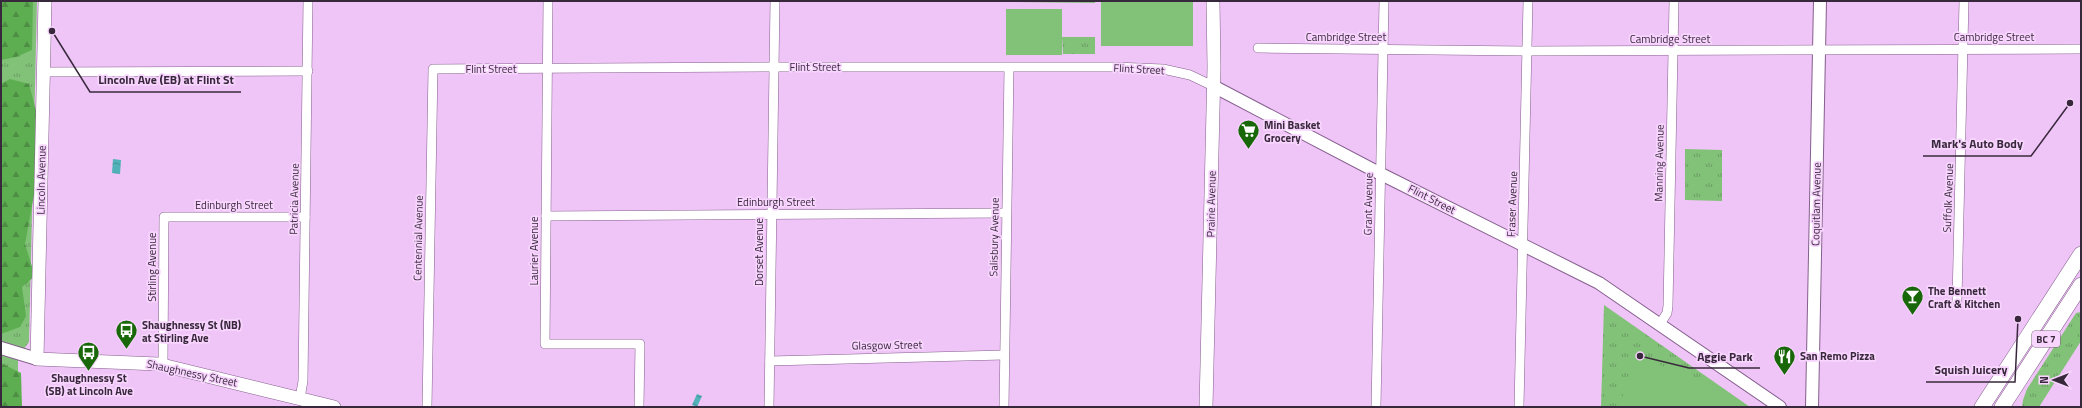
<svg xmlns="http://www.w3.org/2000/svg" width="2082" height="408" viewBox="0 0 2082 408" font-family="'Titillium Web',sans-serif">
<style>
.grass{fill:url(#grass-tufts)}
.forest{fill:url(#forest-firs)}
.pitch{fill:#82c178}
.water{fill:url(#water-waves)}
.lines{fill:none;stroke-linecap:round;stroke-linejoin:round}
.minor-casing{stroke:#855f8d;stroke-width:10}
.tertiary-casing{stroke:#855f8d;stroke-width:14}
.secondary-casing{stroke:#855f8d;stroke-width:14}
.primary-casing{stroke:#855f8d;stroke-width:16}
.minor{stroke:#fff;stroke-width:9}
.tertiary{stroke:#fff;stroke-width:12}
.secondary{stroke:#fff;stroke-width:13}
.primary{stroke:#fff;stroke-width:15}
.labels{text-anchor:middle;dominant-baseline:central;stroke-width:3.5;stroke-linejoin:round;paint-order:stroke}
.shield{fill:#f8d5fe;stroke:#725c76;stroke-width:1}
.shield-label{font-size:10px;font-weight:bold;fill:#38283b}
.street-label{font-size:11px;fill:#38283b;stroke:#f8d5fe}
.poi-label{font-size:11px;font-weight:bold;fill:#38283b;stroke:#f8d5fe;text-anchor:start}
.leader{fill:none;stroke:#38283b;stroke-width:1.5}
.callout-dot{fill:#38283b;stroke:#f8d5fe;stroke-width:1.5}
.callout-label{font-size:12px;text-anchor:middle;font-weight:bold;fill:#38283b;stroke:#f8d5fe;stroke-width:3.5;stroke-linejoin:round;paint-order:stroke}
</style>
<defs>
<pattern id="grass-tufts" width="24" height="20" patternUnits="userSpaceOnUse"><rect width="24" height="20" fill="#82c178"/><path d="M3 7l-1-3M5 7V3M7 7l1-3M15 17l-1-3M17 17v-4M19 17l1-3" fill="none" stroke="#6b9d64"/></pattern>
<pattern id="forest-firs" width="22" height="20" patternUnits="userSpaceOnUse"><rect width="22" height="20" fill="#5dae50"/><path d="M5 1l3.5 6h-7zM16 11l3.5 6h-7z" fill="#4e8e44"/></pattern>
<pattern id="water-waves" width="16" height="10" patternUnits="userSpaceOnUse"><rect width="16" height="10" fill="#51b3b9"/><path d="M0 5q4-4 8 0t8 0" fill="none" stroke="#449298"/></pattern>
</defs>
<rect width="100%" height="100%" fill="#efc4f7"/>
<g class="grass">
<polygon points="1,1 37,1 29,342 18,357 18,407 1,407"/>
<polygon points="1062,37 1095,37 1095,54 1063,54"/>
<polygon points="1685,149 1722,150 1722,201 1685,200"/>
<polygon points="1604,305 1750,407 1601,407"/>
<polygon points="2081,312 2081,341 2039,407 2022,407 2023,400 2027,389 2076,313"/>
</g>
<g class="forest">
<polygon points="1,1 33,1 32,50 16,57 1,60"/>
<polygon points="10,79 29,84 39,122 36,184 25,244 35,276 22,287 26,316 20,327 1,334 1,84"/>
<polygon points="1,363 21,373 22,407 1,407"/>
</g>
<g class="pitch">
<polygon points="1010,1 1095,1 1095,3 1010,2"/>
<rect x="1101" y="1" width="92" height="45"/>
<rect x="1006" y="9" width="56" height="46"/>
<polygon points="1641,358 1714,385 1740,403 1739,407 1619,407 1634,362"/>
</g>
<g class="water">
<polygon points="113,159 121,160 120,174 112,173"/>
<polygon points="697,394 702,396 697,407 692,405"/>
</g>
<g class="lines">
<defs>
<g id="minor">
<polyline points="548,1 545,344 640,344 639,407"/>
<polyline points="1258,48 1527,51 2081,49"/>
<polyline points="43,72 308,71"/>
<polyline points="546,216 1006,213"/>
<polyline points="1957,300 1964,1"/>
<polyline points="1660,324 1667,313 1668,306 1674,1"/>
<polyline points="770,361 1004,355"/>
<polyline points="163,365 164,217 305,217"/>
<polyline points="300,398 303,381 308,1"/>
<polyline points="427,407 433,69 773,67 1115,67 1163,69 1190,75 1213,86"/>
<polyline points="769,407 775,1"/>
<polyline points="1004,407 1009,68"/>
<polyline points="1376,407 1384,1"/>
<polyline points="1519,407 1528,1"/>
</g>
<g id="tertiary">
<polyline points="1213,86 1381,174 1599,283 1780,407"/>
<polyline points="1,348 37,359"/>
<polyline points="1812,407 1820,1"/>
</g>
<g id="secondary">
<polyline points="45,1 37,359 158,364 334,407"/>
<polyline points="1206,407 1214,67 1213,1"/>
</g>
<g id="primary">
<polyline points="1982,407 2081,254"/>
<polyline points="2002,407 2081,285"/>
</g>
</defs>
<use href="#minor" class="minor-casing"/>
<use href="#tertiary" class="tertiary-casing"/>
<use href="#secondary" class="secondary-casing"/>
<use href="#primary" class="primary-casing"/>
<use href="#minor" class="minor"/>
<use href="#tertiary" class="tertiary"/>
<use href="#secondary" class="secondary"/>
<use href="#primary" class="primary"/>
</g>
<defs>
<symbol id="supermarket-pin" viewBox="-11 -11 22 30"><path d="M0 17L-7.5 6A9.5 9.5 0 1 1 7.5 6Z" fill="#186809" stroke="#f8d5fe"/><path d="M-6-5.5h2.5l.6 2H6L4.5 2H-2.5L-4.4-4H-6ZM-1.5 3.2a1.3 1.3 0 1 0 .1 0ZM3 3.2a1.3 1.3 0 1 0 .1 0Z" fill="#fff"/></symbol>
<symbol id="bar-pin" viewBox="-11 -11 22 30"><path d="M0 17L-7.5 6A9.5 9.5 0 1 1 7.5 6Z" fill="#186809" stroke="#f8d5fe"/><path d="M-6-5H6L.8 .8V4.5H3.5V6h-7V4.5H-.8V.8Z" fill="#fff"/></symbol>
<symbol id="bus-pin" viewBox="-11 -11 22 30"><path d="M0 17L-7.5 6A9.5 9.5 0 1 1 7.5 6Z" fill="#186809" stroke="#f8d5fe"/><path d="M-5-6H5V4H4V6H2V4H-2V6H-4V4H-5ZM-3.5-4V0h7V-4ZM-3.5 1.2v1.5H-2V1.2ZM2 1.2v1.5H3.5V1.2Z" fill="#fff"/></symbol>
<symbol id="restaurant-pin" viewBox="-11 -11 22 30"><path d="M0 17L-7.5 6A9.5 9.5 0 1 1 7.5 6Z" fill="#186809" stroke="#f8d5fe"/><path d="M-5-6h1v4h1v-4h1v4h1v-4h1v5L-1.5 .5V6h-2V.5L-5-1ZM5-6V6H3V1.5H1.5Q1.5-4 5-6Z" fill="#fff"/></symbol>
</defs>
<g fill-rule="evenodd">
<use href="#supermarket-pin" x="1236" y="118" width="25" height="34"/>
<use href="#bar-pin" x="1900" y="284" width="25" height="34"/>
<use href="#bus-pin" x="114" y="318" width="25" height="34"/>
<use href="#bus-pin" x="76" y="340" width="25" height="34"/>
<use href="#restaurant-pin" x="1772" y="344" width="25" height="34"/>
</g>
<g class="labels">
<rect class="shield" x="2032" y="331" width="28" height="16" rx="3"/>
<g class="shield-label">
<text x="2046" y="339">BC 7</text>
</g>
<g class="street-label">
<text x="1346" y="37">Cambridge Street</text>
<text x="1994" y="37">Cambridge Street</text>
<text x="1670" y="39">Cambridge Street</text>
<text x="815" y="67">Flint Street</text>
<text x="491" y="69">Flint Street</text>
<text transform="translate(1139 69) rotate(3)">Flint Street</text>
<text transform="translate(1659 163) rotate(-89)">Manning Avenue</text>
<text transform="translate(41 180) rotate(-89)">Lincoln Avenue</text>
<text transform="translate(1948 198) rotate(-88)">Suffolk Avenue</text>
<text transform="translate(294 199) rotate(-89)">Patricia Avenue</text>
<text transform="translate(1432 199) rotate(27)">Flint Street</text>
<text x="776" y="202">Edinburgh Street</text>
<text transform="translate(1211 204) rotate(-89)">Prairie Avenue</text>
<text transform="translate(1368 204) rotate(-89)">Grant Avenue</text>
<text transform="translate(1512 204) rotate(-88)">Fraser Avenue</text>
<text transform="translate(1816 204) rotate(-89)">Coquitlam Avenue</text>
<text x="234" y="205">Edinburgh Street</text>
<text transform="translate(994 237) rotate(-89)">Salisbury Avenue</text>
<text transform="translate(418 238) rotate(-89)">Centennial Avenue</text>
<text transform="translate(534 251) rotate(-90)">Laurier Avenue</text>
<text transform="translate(759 252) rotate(-90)">Dorset Avenue</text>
<text transform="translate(152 267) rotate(-90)">Stirling Avenue</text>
<text transform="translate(887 345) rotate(-1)">Glasgow Street</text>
<text transform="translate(192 373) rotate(12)">Shaughnessy Street</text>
</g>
<g class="poi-label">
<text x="1264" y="125">Mini Basket<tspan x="1264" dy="13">Grocery</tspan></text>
<text x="1928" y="291">The Bennett<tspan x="1928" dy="13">Craft &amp; Kitchen</tspan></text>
<text x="142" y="325">Shaughnessy St (NB)<tspan x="142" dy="13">at Stirling Ave</tspan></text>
<text x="1800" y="356">San Remo Pizza</text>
<text x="89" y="378" text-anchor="middle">Shaughnessy St<tspan x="89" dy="13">(SB) at Lincoln Ave</tspan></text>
</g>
</g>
<path class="leader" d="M52 31L90 92H241M2070 103L2031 156H1923M1640 356L1689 368H1760M2018 319L2015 382H1926"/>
<g class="callout-dot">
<circle cx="52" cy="31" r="4"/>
<circle cx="2070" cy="103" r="4"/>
<circle cx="1640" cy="356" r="4"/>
<circle cx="2018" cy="319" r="4"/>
</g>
<g class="callout-label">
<text x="166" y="84">Lincoln Ave (EB) at Flint St</text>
<text x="1977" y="148">Mark's Auto Body</text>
<text x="1725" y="361">Aggie Park</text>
<text x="1971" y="374">Squish Juicery</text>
</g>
<rect width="2082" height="408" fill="none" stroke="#38283b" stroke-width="4"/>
<g transform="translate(2054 380) rotate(270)" stroke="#f8d5fe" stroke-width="3" paint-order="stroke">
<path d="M0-3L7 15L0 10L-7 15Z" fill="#38283b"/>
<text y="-6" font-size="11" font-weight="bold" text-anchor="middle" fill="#38283b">N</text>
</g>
</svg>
